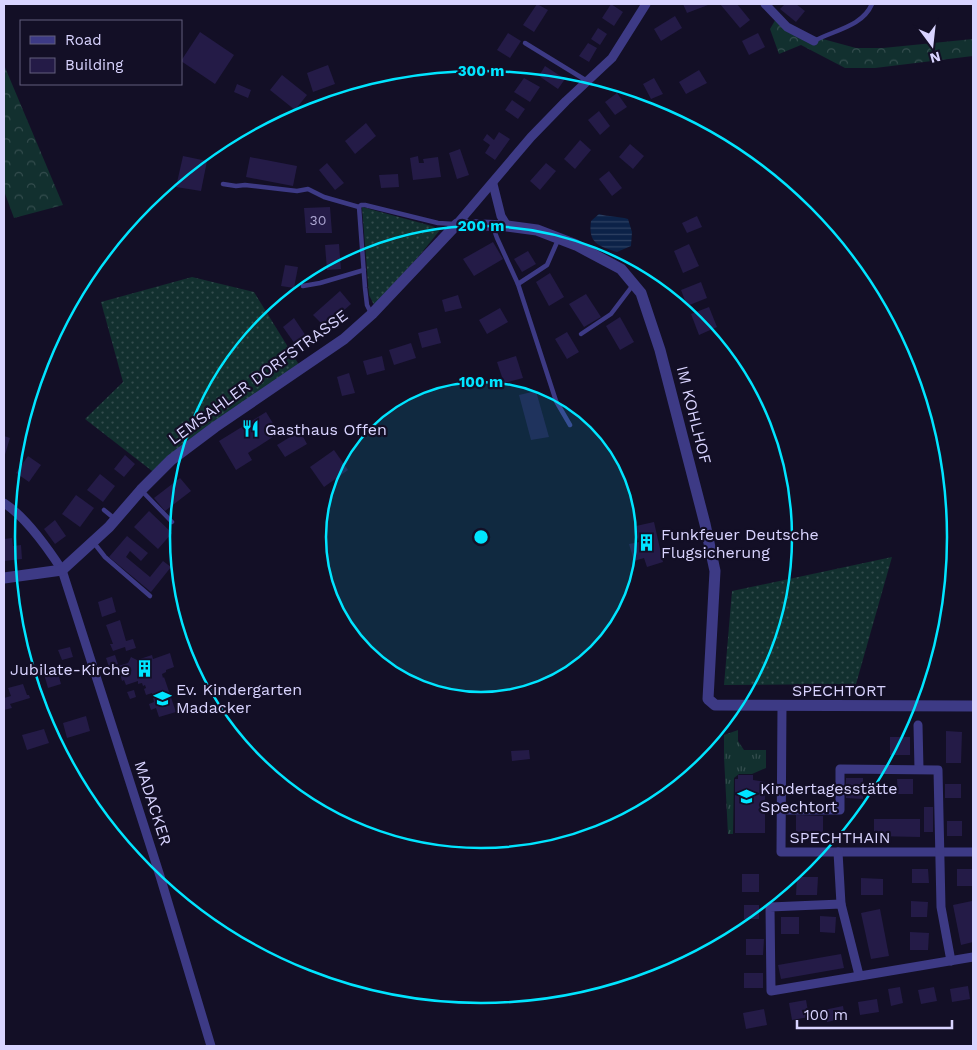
<svg xmlns="http://www.w3.org/2000/svg" width="977" height="1050" viewBox="0 0 977 1050" font-family="'Work Sans',sans-serif">
<style>
.grass{fill:url(#grass-dots)}
.forest{fill:url(#forest-crowns)}
.park{fill:url(#park-tufts)}
.water{fill:url(#water-rules)}
.building{fill:#241b47}
.lines{fill:none;stroke-linecap:round;stroke-linejoin:round}
.service{stroke:#3d3a85;stroke-width:4.5}
.minor{stroke:#3d3a85;stroke-width:9}
.tertiary{stroke:#3d3a85;stroke-width:11}
.ring{fill:none;stroke:#00e5ff;stroke-width:2.5}
.labels{text-anchor:middle;dominant-baseline:central;stroke-width:4.5;stroke-linejoin:round;paint-order:stroke}
.number-label{font-size:14px;fill:#aca6d1}
.street-label{font-size:16px;fill:#d9d4ff;stroke:#130f26}
.poi-label{font-size:16px;fill:#d9d4ff;stroke:#130f26;text-anchor:start}
.centre{fill:#00e5ff;stroke:#130f26;stroke-width:2.5}
.ring-label{font-size:15px;text-anchor:middle;font-weight:bold;fill:#00e5ff;stroke:#130f26;stroke-width:4.5;stroke-linejoin:round;paint-order:stroke}
</style>
<defs>
<pattern id="grass-dots" width="8" height="8" patternUnits="userSpaceOnUse" patternTransform="scale(1.25)"><rect width="8" height="8" fill="#12302f"/><path d="M2 2h.1M6 6h.1" fill="none" stroke="#344d4e" stroke-width="1.8" stroke-linecap="round"/></pattern>
<pattern id="forest-crowns" width="20" height="18" patternUnits="userSpaceOnUse" patternTransform="scale(1.25)"><rect width="20" height="18" fill="#12302f"/><path d="M2 6a3 3 0 1 1 6 0M12 15a3 3 0 1 1 6 0" fill="none" stroke="#344d4e"/></pattern>
<pattern id="park-tufts" width="24" height="20" patternUnits="userSpaceOnUse" patternTransform="scale(1.25)"><rect width="24" height="20" fill="#12302f"/><path d="M3 7l-1-3M5 7V3M7 7l1-3M15 17l-1-3M17 17v-4M19 17l1-3" fill="none" stroke="#344d4e"/></pattern>
<pattern id="water-rules" width="6" height="5" patternUnits="userSpaceOnUse" patternTransform="scale(1.25)"><rect width="6" height="5" fill="#0c2248"/><path d="M0 2.5h6" fill="none" stroke="#2f4163"/></pattern>
</defs>
<rect width="100%" height="100%" fill="#130f26"/>
<g class="grass">
<polygon points="362,207 432,226 440,230 419,256 374,305 369,295"/>
<polygon points="192,277 254,292 301,368 156,474 85,419 123,382 101,302"/>
<polygon points="892,557 856,684 724,685 732,591"/>
</g>
<g class="forest">
<polygon points="777,17 808,35 856,48 883,48 973,39 973,56 875,68 845,68 801,45 779,54 770,29"/>
<polygon points="4,65 63,205 14,218 4,191"/>
</g>
<polygon class="park" points="738,730 738,741 744,750 766,750 766,768 752,774 739,774 734,778 733,834 728,834 724,757 724,735"/>
<path class="water" d="M599,214C609,217 618,216 628,219L632,232L631,246L617,252C598,246 588,243 591,221Z"/>
<g class="building">
<polygon points="537,4 548,10 534,32 523,25"/>
<polygon points="611,4 623,12 614,26 602,18"/>
<polygon points="683,4 708,4 708,5 687,13"/>
<polygon points="720,4 737,4 750,20 740,28"/>
<polygon points="785,4 796,4 805,11 796,22 780,9"/>
<polygon points="675,16 682,28 661,41 654,29"/>
<polygon points="598,28 607,34 600,45 591,39"/>
<polygon points="200,32 234,55 215,84 181,61"/>
<polygon points="508,33 521,41 510,58 497,50"/>
<polygon points="758,33 765,47 749,55 742,41"/>
<polygon points="588,43 597,48 589,62 579,56"/>
<polygon points="328,65 335,84 313,92 307,73"/>
<polygon points="545,66 565,79 558,89 539,76"/>
<polygon points="699,70 707,83 686,94 679,82"/>
<polygon points="282,75 307,95 295,110 270,90"/>
<polygon points="524,78 540,87 530,102 514,92"/>
<polygon points="654,78 663,94 651,99 643,84"/>
<polygon points="237,84 251,90 248,98 234,92"/>
<polygon points="617,93 627,107 615,115 605,102"/>
<polygon points="512,100 525,109 518,119 505,110"/>
<polygon points="599,111 610,126 600,135 588,120"/>
<polygon points="366,123 376,136 355,154 345,141"/>
<polygon points="499,132 510,139 495,160 485,153 490,145 483,140 487,134 494,140"/>
<polygon points="580,140 591,150 575,169 564,159"/>
<polygon points="630,144 644,156 633,169 619,157"/>
<polygon points="460,149 469,175 457,179 449,153"/>
<polygon points="183,156 207,161 201,191 176,187"/>
<polygon points="418,156 419,163 424,163 423,159 438,157 441,177 413,180 410,158"/>
<polygon points="250,157 297,166 293,186 246,177"/>
<polygon points="327,163 344,183 335,190 319,170"/>
<polygon points="546,163 556,171 540,190 530,181"/>
<polygon points="609,171 622,188 612,196 599,179"/>
<polygon points="398,174 399,187 381,188 379,175"/>
<polygon points="330,207 332,233 306,233 304,208"/>
<polygon points="697,216 702,227 687,233 682,223"/>
<polygon points="493,242 503,259 474,276 463,259"/>
<polygon points="339,244 341,269 327,270 325,245"/>
<polygon points="689,244 699,266 683,273 674,251"/>
<polygon points="528,251 536,264 522,272 514,259"/>
<polygon points="285,265 298,267 294,288 281,286"/>
<polygon points="550,273 564,297 549,306 536,282"/>
<polygon points="701,282 707,298 687,306 681,290"/>
<polygon points="340,291 351,304 325,327 313,315"/>
<polygon points="586,294 601,317 584,327 569,304"/>
<polygon points="458,295 462,308 445,312 442,300"/>
<polygon points="709,307 717,327 699,335 691,314"/>
<polygon points="500,308 508,322 487,334 479,320"/>
<polygon points="620,317 634,342 620,350 606,326"/>
<polygon points="294,318 306,336 295,344 283,327"/>
<polygon points="437,328 441,343 422,348 418,333"/>
<polygon points="567,332 579,352 567,359 555,339"/>
<polygon points="411,343 416,358 394,365 389,350"/>
<polygon points="382,356 385,370 367,375 363,361"/>
<polygon points="516,356 523,378 504,383 497,362"/>
<polygon points="349,373 355,393 342,396 337,377"/>
<polygon points="536,391 549,437 531,440 519,395"/>
<polygon points="266,412 279,433 248,453 252,460 236,470 219,441"/>
<polygon points="300,431 307,444 285,457 277,445"/>
<polygon points="4,436 10,438 4,458"/>
<polygon points="334,450 348,470 324,487 310,467"/>
<polygon points="125,455 135,464 124,477 114,469"/>
<polygon points="28,456 41,465 29,482 16,473"/>
<polygon points="100,474 115,486 103,502 87,490"/>
<polygon points="180,478 191,491 165,511 154,498"/>
<polygon points="76,495 94,508 80,527 62,514"/>
<polygon points="149,511 172,533 158,549 134,527"/>
<polygon points="55,520 66,536 55,544 44,529"/>
<polygon points="654,522 663,562 647,567 644,558 634,561 629,544 639,542 636,526"/>
<polygon points="127,536 148,553 141,561 130,551 126,557 150,577 163,561 171,567 151,592 109,557"/>
<polygon points="12,538 13,546 21,545 22,559 4,561 4,539"/>
<polygon points="112,597 116,612 102,617 98,602"/>
<polygon points="120,620 126,641 133,639 136,648 126,651 125,647 113,651 110,644 113,644 106,625"/>
<polygon points="70,647 73,657 62,660 58,650"/>
<polygon points="170,653 174,667 166,670 166,672 162,674 163,678 164,677 176,712 159,717 156,708 151,710 149,704 154,702 152,693 146,695 144,689 146,688 145,685 143,686 142,683 138,684 138,681 126,685 124,680 122,681 118,666 128,663 131,657 137,660 152,655 153,659"/>
<polygon points="115,655 118,664 109,667 106,658"/>
<polygon points="57,670 61,684 48,688 44,674"/>
<polygon points="23,684 27,695 29,695 30,698 10,704 12,708 4,710 4,698 11,696 8,688"/>
<polygon points="134,690 136,697 130,699 127,692"/>
<polygon points="86,716 90,731 67,738 63,723"/>
<polygon points="44,729 49,743 27,750 22,735"/>
<polygon points="946,731 962,732 961,763 946,763"/>
<rect x="890" y="737" width="20" height="18"/>
<polygon points="529,750 530,759 512,761 511,751"/>
<polygon points="738,775 753,775 753,780 765,782 765,833 735,833 735,779 738,779"/>
<polygon points="846,778 863,778 863,799 846,798"/>
<polygon points="897,779 913,779 913,794 898,794"/>
<rect x="945" y="784" width="16" height="14"/>
<rect x="924" y="807" width="9" height="25"/>
<polygon points="796,815 823,816 823,834 796,834"/>
<polygon points="874,819 920,819 920,837 874,836"/>
<rect x="947" y="821" width="15" height="15"/>
<polygon points="912,869 928,869 929,883 912,883"/>
<rect x="957" y="869" width="16" height="17"/>
<rect x="742" y="874" width="17" height="18"/>
<polygon points="797,877 818,877 817,895 796,895"/>
<polygon points="861,878 883,879 883,895 861,895"/>
<polygon points="911,901 928,902 927,917 911,917"/>
<polygon points="972,901 973,909 973,942 961,945 953,905"/>
<rect x="744" y="905" width="15" height="14"/>
<polygon points="880,909 889,956 871,959 861,913"/>
<polygon points="820,916 836,917 835,933 820,932"/>
<rect x="781" y="917" width="18" height="17"/>
<polygon points="910,932 929,933 928,950 910,950"/>
<polygon points="746,939 764,939 763,955 746,955"/>
<polygon points="841,954 844,968 781,979 778,965"/>
<rect x="744" y="973" width="19" height="15"/>
<polygon points="968,986 970,999 952,1002 950,989"/>
<polygon points="900,987 903,1003 891,1006 888,989"/>
<polygon points="934,987 937,1001 921,1004 918,990"/>
<polygon points="877,999 879,1012 860,1015 858,1002"/>
<polygon points="806,1000 809,1017 792,1020 789,1003"/>
<polygon points="843,1006 845,1018 827,1022 824,1010"/>
<polygon points="764,1009 767,1025 746,1029 743,1013"/>
</g>
<g class="lines">
<g class="service">
<path d="M814,41C834,30 862,27 872,4"/>
<polyline points="525,43 587,81"/>
<polyline points="223,184 236,186 245,185 297,191 308,189 324,197 359,207"/>
<polyline points="493,227 497,238 518,284 556,401 570,425"/>
<polyline points="518,284 547,265 558,240"/>
<polyline points="303,286 320,283 364,270"/>
<polyline points="371,313 367,305 365,288 359,207 361,205 365,205 438,223 454,224"/>
<polyline points="581,334 611,314 633,285"/>
<polyline points="142,491 172,522"/>
<polyline points="104,510 115,519"/>
<polyline points="94,543 105,557 150,596"/>
</g>
<g class="minor">
<polyline points="765,4 787,27 814,41"/>
<polyline points="493,184 501,216 507,226"/>
<polyline points="457,224 531,137 566,101 612,58 646,4"/>
<path d="M4,503C26,517 47,547 62,570L160,876L211,1046"/>
<polyline points="782,706 781,852 973,852"/>
<polyline points="918,725 919,769"/>
<polyline points="780,810 840,810 840,769 938,770 941,907 951,961"/>
<polyline points="838,852 841,904"/>
<polyline points="859,975 841,904 770,907 771,991 973,957"/>
</g>
<polyline class="tertiary" points="4,578 62,570 109,527 141,490 171,460 215,427 344,339 372,314 457,224 507,226 537,230 576,245 621,269 641,293 660,350 705,524 715,571 708,699 715,705 973,706"/>
</g>
<circle cx="481" cy="537" r="155" fill="#00e5ff" fill-opacity=".12"/>
<g class="ring">
<circle cx="481" cy="537" r="155"/>
<circle cx="481" cy="537" r="311"/>
<circle cx="481" cy="537" r="466"/>
</g>
<defs>
<symbol id="restaurant-bare" viewBox="-9 -9 18 18"><path d="M-5-6h1v4h1v-4h1v4h1v-4h1v5L-1.5 .5V6h-2V.5L-5-1ZM5-6V6H3V1.5H1.5Q1.5-4 5-6Z" fill="#00e5ff" stroke="#130f26" stroke-width="2.5" paint-order="stroke"/></symbol>
<symbol id="building-bare" viewBox="-9 -9 18 18"><path d="M-4-6H4V6H1V3H-1V6H-4ZM-2.5-4.3h1.7v1.8h-1.7ZM.8-4.3h1.7v1.8H.8ZM-2.5-1h1.7V.8h-1.7ZM.8-1h1.7V.8H.8Z" fill="#00e5ff" stroke="#130f26" stroke-width="2.5" paint-order="stroke"/></symbol>
<symbol id="school-bare" viewBox="-9 -9 18 18"><path d="M0-5L7-2L0 1L-7-2ZM-4 1L0 2.5L4 1V4Q0 6-4 4Z" fill="#00e5ff" stroke="#130f26" stroke-width="2.5" paint-order="stroke"/></symbol>
</defs>
<g fill-rule="evenodd">
<use href="#restaurant-bare" x="238" y="416" width="25" height="25"/>
<use href="#building-bare" x="634" y="530" width="25" height="25"/>
<use href="#building-bare" x="132" y="656" width="25" height="25"/>
<use href="#school-bare" x="150" y="686" width="25" height="25"/>
<use href="#school-bare" x="734" y="784" width="25" height="25"/>
</g>
<g class="labels">
<g class="number-label">
<text x="318" y="220">30</text>
</g>
<g class="street-label">
<text transform="translate(258 377) rotate(-36)">LEMSAHLER DORFSTRASSE</text>
<text transform="translate(694 415) rotate(76)">IM KOHLHOF</text>
<text x="839" y="690">SPECHTORT</text>
<text transform="translate(153 803) rotate(72)">MADACKER</text>
<text x="840" y="837">SPECHTHAIN</text>
</g>
<g class="poi-label">
<text x="265" y="429">Gasthaus Offen</text>
<text x="661" y="534">Funkfeuer Deutsche<tspan x="661" dy="18">Flugsicherung</tspan></text>
<text x="130" y="669" text-anchor="end">Jubilate-Kirche</text>
<text x="176" y="689">Ev. Kindergarten<tspan x="176" dy="18">Madacker</tspan></text>
<text x="760" y="788">Kindertagesstätte<tspan x="760" dy="18">Spechtort</tspan></text>
</g>
</g>
<circle cx="481" cy="537" r="8" class="centre"/>
<g class="ring-label">
<text x="481" y="76">300 m</text>
<text x="481" y="231">200 m</text>
<text x="481" y="387">100 m</text>
</g>
<rect width="977" height="1050" fill="none" stroke="#d9d4ff" stroke-width="10"/>
<rect x="20" y="20" width="162" height="65" fill="#130f26" stroke="#625e7d"/>
<rect x="30" y="36" width="25" height="8" fill="#3d3a85" stroke="#625e7d"/>
<text x="65" y="45" font-size="15" fill="#d9d4ff">Road</text>
<rect x="30" y="58" width="25" height="15" fill="#241b47" stroke="#625e7d"/>
<text x="65" y="70" font-size="15" fill="#d9d4ff">Building</text>
<g transform="translate(932 45) rotate(165)" stroke="#130f26" stroke-width="4" paint-order="stroke">
<path d="M0-4L9 19L0 12L-9 19Z" fill="#d9d4ff"/>
<text y="-8" font-size="14" font-weight="bold" text-anchor="middle" fill="#d9d4ff">N</text>
</g>
<path d="M797 1020v8h155v-8" fill="none" stroke="#d9d4ff" stroke-width="2.5"/>
<text x="804" y="1020" font-size="15" fill="#d9d4ff" stroke="#130f26" stroke-width="4" paint-order="stroke">100 m</text>
</svg>
